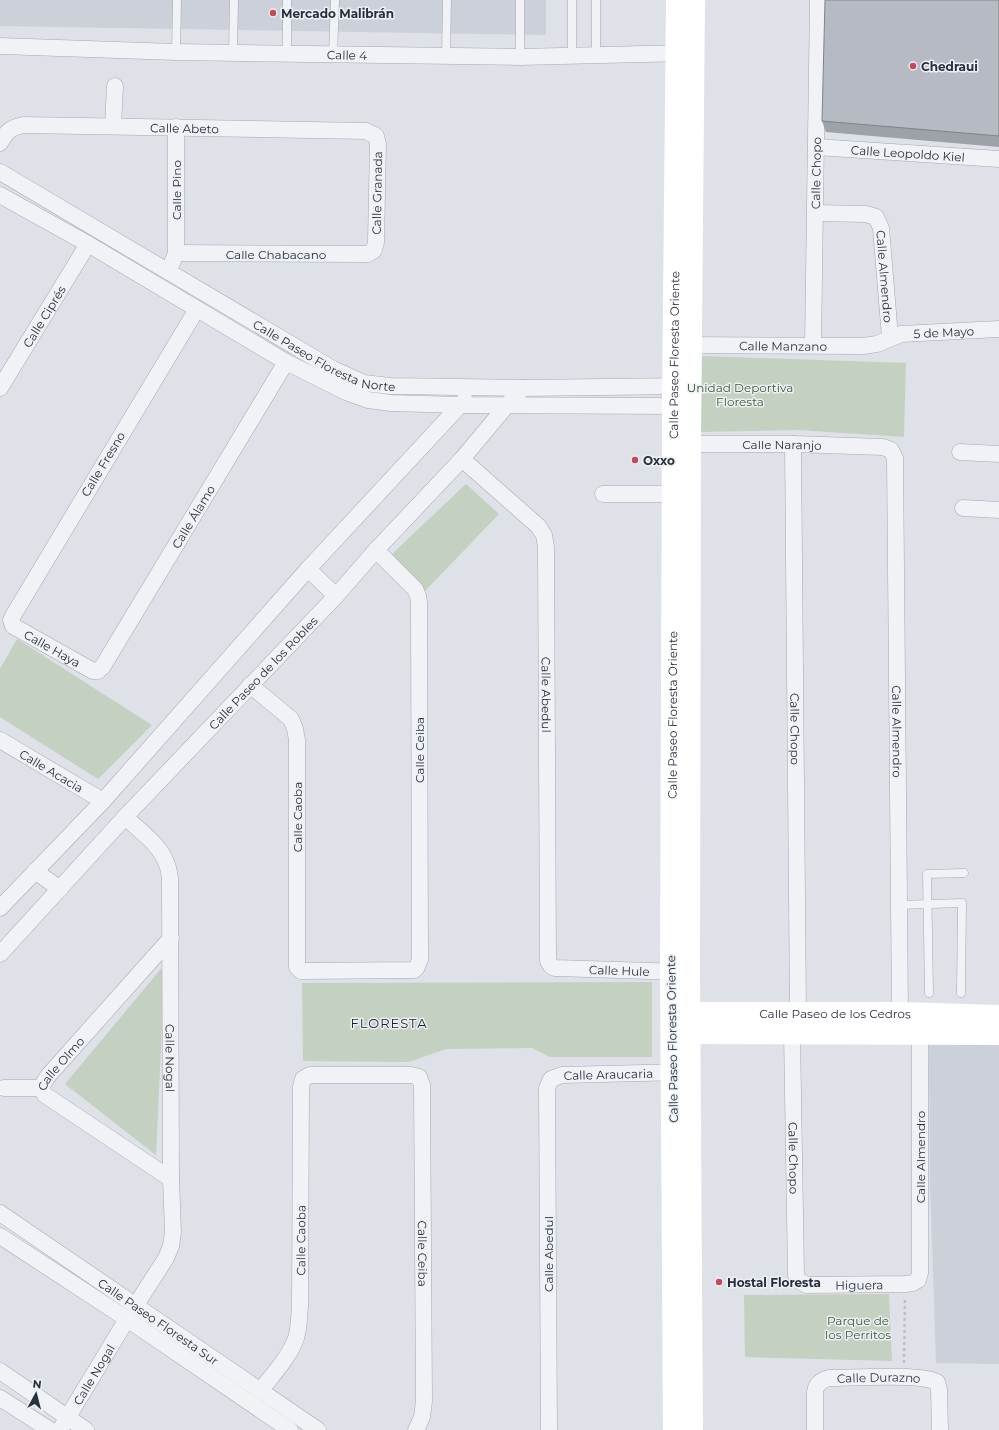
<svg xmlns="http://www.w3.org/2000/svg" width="999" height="1430" viewBox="0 0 999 1430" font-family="Montserrat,sans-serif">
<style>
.built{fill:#ccd0d9}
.green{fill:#c4d0c0}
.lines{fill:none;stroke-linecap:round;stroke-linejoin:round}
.lane-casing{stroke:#a4a8b1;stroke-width:9}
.street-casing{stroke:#a4a8b1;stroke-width:17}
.path{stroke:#bcbfc5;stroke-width:2.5;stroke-dasharray:3 3;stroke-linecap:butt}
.lane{stroke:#f0f2f5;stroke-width:8}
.street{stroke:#f0f2f5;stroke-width:16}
.secondary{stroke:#fff;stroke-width:22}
.wall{fill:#9da1a8}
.building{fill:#b6bbc3;stroke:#7f8388}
.poi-dot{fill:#c6495b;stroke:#edf0f4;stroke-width:1.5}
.labels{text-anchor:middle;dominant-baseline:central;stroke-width:3;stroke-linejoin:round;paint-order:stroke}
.poi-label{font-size:12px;font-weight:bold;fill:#282f3d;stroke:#edf0f4;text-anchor:start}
.street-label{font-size:12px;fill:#282f3d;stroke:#edf0f4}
.park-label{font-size:12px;fill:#3c5836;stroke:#edf0f4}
.neighbourhood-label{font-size:13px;letter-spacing:1px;fill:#1a212d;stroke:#edf0f4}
</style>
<rect width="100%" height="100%" fill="#dee1e7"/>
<g class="built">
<polygon points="0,0 546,0 546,35 0,26"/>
<polygon points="929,1039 999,1043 999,1364 936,1363 930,1182"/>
</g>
<g class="green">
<polygon points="702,356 906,363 904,437 798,430 700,432"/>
<polygon points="466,484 499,514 425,591 391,555"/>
<polygon points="17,639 152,725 98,779 0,717 0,669"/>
<polygon points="165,964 156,1155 65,1084"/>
<polygon points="652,982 652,1057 550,1057 532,1048 446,1049 409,1062 303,1061 302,983"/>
<polygon points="889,1294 892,1361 745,1357 744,1295"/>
</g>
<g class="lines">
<defs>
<g id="lane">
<polyline points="287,0 287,53"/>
<polyline points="520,0 520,57"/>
<polyline points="572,0 572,56"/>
<polyline points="596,0 596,54"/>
<polyline points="176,52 177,0"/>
<polyline points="233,52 234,0"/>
<polyline points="333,54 335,0"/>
<polyline points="446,56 447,0"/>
<polyline points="899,905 962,903 961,993"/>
<polyline points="929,993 927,874 964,873"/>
</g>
<g id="street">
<path id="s1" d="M0,46L176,52L520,57L686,53"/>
<polyline points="113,126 115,86"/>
<path id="s2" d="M0,143C7,131 10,128 23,125L366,131L376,136L378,144L376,242L374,250L368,254L176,253"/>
<path id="s3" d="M816,147L999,159"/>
<path id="s4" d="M0,172L333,369L364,383L390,386L523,388L684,386"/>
<polyline points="0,195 88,244 286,362 346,392 368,400 391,403 460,405 682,406"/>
<path id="s5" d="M815,213L866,214L876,217L881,228L890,337"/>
<polyline points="172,263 176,253 176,127"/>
<path id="s6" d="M197,309L14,614L11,620L13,626L93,671H98L103,666L286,362"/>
<path id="s7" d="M681,345L863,346L877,344L901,334L999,329"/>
<path id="s8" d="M813,345L818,0"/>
<path id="s9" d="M0,388L88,244"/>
<path id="s10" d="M679,444H793L883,447L891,450L895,458L900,1013"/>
<path id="s11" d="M793,444L798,1013"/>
<polyline points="960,452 999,454"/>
<path id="s12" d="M462,459L538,526L544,535L546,547L548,961L551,966L555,968L682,972"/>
<polyline points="603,494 673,494"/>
<polyline points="963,508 999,510"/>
<polyline points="308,569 336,596"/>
<polyline points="250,685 291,719 295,729 297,740 297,967 301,971 304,971 414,970 417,967 420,959 419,603 418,596 415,589 376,550"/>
<path id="s13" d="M0,740L103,801"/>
<path id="s14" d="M125,817C140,831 161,845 167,865C169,869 169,874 170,878L171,1179L173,1232L171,1246L166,1258L136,1305"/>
<polyline points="35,871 60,889"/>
<polyline points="0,908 103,801 308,569 465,400"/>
<path id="s15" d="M0,954L125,817L336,596L376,550L462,459L507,405L523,388"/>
<path id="s16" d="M792,1034L796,1275L799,1281L807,1285L905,1284L913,1283L918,1280L920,1273V1033"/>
<polyline points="4,1088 42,1088"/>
<path id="s17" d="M171,1179L45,1095C39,1088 44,1082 48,1076L171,938"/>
<path id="s18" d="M0,1213L318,1430"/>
<polyline points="0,1236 127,1319 290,1430"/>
<polyline points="0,1371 86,1430"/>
<path id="s19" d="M261,1390C273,1374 289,1358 296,1338C299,1329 299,1317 300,1307L301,1087L303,1079L310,1075H411L419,1077L422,1085L424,1401L422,1417L416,1430"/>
<polyline points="0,1398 50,1430"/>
<path id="s20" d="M60,1430L127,1319"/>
<path id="s21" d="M549,1430L547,1088L551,1079L562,1075L683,1072"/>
<path id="s22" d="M815,1430V1392C816,1384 821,1380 829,1378C852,1378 920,1373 937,1382L939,1390L940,1430"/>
</g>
</defs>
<use href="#lane" class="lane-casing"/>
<use href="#street" class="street-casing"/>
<polyline class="path" points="904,1363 905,1298"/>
<use href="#lane" class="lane"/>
<use href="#street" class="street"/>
<g class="secondary">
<path id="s23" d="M676,1013H900L999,1016"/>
<polyline points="677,1033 999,1034"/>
<path id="s24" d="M674,1430L671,971L673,406L677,0"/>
<polyline points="692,1430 689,972 690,444 694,0"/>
</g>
</g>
<polygon class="wall" points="999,0 999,147 826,132 822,121"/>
<polygon class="building" points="825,0 999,0 999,136 822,121"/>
<g class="poi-dot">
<circle cx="273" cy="13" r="4"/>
<circle cx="913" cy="66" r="4"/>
<circle cx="635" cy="460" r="4"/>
<circle cx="719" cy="1282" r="4"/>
</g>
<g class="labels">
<g class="poi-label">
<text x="281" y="13">Mercado Malibrán</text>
<text x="921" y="66">Chedraui</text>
<text x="643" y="460">Oxxo</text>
<text x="727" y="1282">Hostal Floresta</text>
</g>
<g class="street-label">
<text stroke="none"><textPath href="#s1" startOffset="347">Calle 4</textPath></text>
<text stroke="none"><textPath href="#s2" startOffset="192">Calle Abeto</textPath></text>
<text stroke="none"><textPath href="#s3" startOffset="92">Calle Leopoldo Kiel</textPath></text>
<text stroke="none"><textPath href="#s8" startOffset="172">Calle Chopo</textPath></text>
<text transform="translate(176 190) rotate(-90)">Calle Pino</text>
<text transform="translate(377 193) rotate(-89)">Calle Granada</text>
<text x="276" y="254">Calle Chabacano</text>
<text stroke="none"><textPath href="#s5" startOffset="122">Calle Almendro</textPath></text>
<text stroke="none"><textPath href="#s9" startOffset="84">Calle Ciprés</textPath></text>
<text stroke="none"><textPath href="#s7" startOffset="265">5 de Mayo</textPath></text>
<text stroke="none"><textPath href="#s7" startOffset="102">Calle Manzano</textPath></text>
<text stroke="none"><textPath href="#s4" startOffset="374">Calle Paseo Floresta Norte</textPath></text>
<text stroke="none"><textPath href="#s24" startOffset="1075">Calle Paseo Floresta Oriente</textPath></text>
<text stroke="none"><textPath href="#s10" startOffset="103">Calle Naranjo</textPath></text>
<text transform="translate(103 464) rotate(-59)">Calle Fresno</text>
<text stroke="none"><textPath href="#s6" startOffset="647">Calle Álamo</textPath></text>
<text stroke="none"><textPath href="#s6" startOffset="414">Calle Haya</textPath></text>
<text stroke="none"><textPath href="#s15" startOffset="385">Calle Paseo de los Robles</textPath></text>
<text stroke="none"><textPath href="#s12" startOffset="272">Calle Abedul</textPath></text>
<text stroke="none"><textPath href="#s24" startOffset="715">Calle Paseo Floresta Oriente</textPath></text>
<text stroke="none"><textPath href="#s11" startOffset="285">Calle Chopo</textPath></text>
<text stroke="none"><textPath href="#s10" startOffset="495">Calle Almendro</textPath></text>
<text transform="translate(419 750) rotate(-90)">Calle Ceiba</text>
<text stroke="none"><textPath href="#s13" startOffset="60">Calle Acacia</textPath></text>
<text transform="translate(297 817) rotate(-90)">Calle Caoba</text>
<text stroke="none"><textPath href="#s12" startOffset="613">Calle Hule</textPath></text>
<text stroke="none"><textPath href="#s23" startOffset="159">Calle Paseo de los Cedros</textPath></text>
<text transform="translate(672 1039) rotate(-91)">Calle Paseo Floresta Oriente</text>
<text stroke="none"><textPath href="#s14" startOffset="258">Calle Nogal</textPath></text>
<text stroke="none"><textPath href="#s17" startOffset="190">Calle Olmo</textPath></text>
<text stroke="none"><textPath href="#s21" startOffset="410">Calle Araucaria</textPath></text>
<text transform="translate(920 1157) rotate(-90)">Calle Almendro</text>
<text stroke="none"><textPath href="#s16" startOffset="124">Calle Chopo</textPath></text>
<text stroke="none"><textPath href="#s19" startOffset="161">Calle Caoba</textPath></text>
<text stroke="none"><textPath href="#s19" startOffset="617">Calle Ceiba</textPath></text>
<text transform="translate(548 1254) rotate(-90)">Calle Abedul</text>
<text stroke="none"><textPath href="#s16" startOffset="309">Higuera</textPath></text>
<text stroke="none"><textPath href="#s18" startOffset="192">Calle Paseo Floresta Sur</textPath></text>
<text stroke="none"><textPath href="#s20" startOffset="65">Calle Nogal</textPath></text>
<text stroke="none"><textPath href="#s22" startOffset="109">Calle Durazno</textPath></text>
</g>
<g class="park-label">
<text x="740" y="387">Unidad Deportiva<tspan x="740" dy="14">Floresta</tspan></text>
<text x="858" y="1320">Parque de<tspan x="858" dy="14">los Perritos</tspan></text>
</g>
<g class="neighbourhood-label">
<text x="389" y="1023">FLORESTA</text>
</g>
</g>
<g transform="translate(36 1394) rotate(7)" stroke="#edf0f4" stroke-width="3" paint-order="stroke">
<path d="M0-3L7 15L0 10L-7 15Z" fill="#282f3d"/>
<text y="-6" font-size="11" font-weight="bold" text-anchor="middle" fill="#282f3d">N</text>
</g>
</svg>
